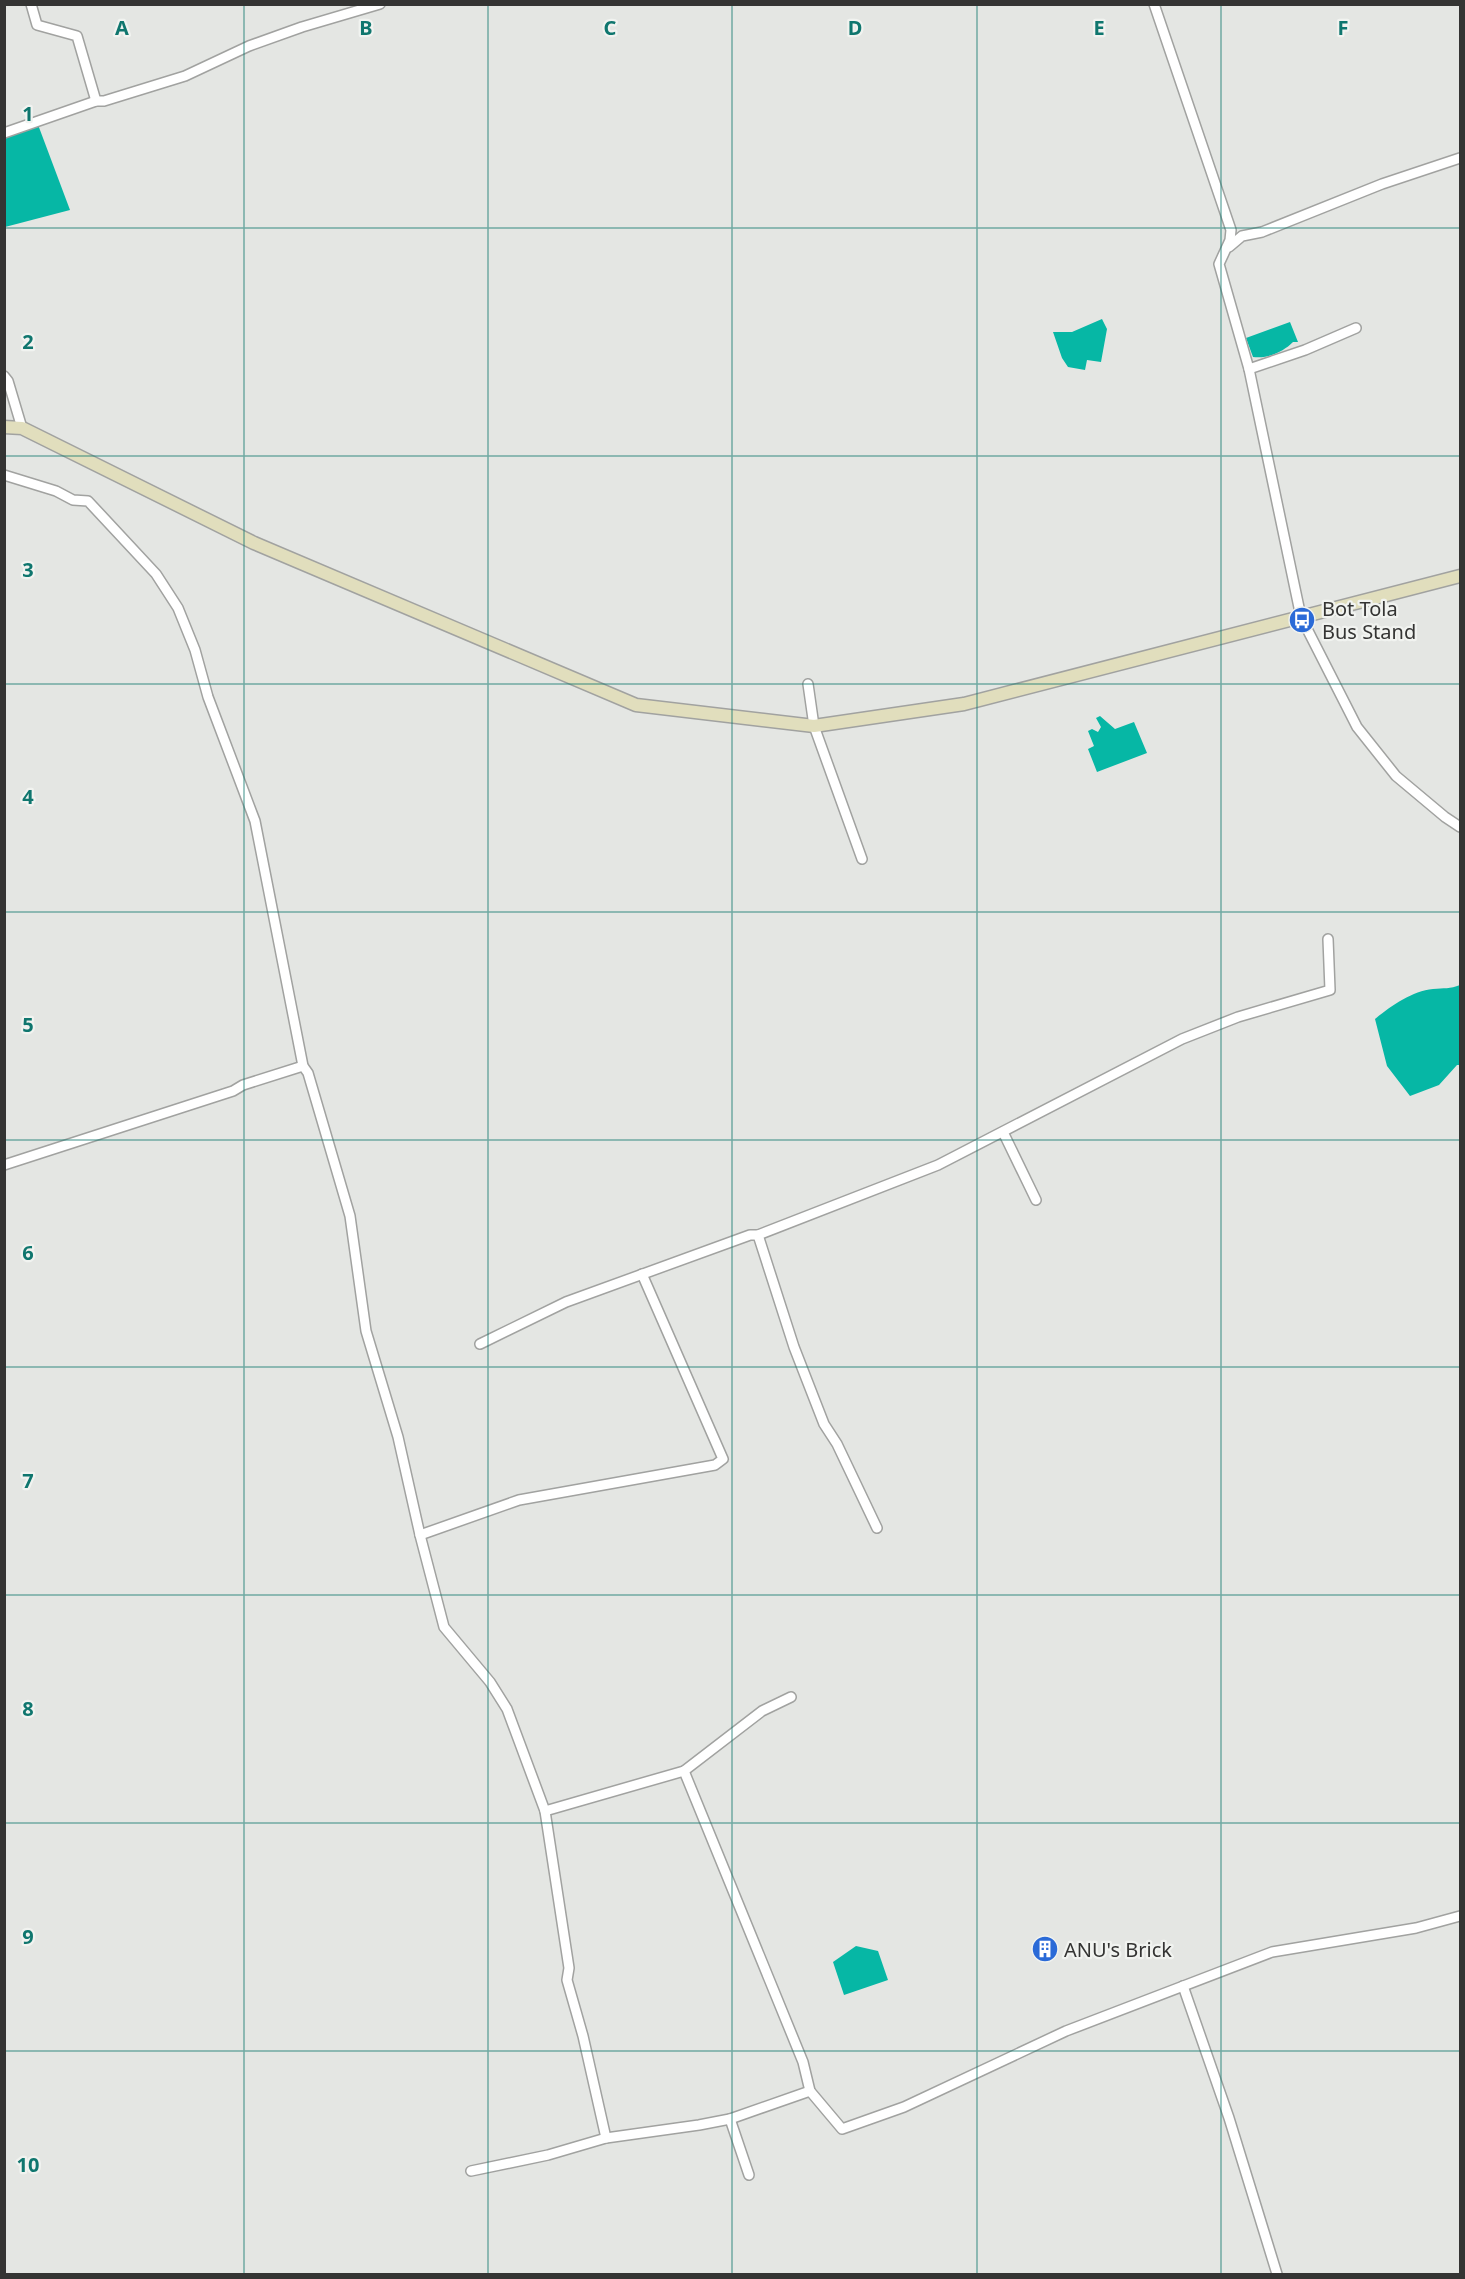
<svg xmlns="http://www.w3.org/2000/svg" width="1465" height="2279" viewBox="0 0 1465 2279" font-family="'Noto Sans',sans-serif">
<style>
.water{fill:#06b7a5}
.lines{fill:none;stroke-linecap:round;stroke-linejoin:round}
.minor-casing{stroke:#a1a2a0;stroke-width:12}
.secondary-casing{stroke:#a1a2a0;stroke-width:15}
.minor{stroke:#fff;stroke-width:9}
.secondary{stroke:#e1debd;stroke-width:12}
.grid{fill:none;stroke:#0f766e;stroke-width:1.5;stroke-opacity:0.55}
.labels{text-anchor:middle;dominant-baseline:central;stroke-width:4.5;stroke-linejoin:round;paint-order:stroke}
.poi-label{font-size:20px;fill:#343433;stroke:#f1f3f0;text-anchor:start}
.grid-label{font-size:20px;text-anchor:middle;font-weight:bold;fill:#0f766e;stroke:#f1f3f0;stroke-width:4.5;stroke-linejoin:round;paint-order:stroke}
</style>
<rect width="100%" height="100%" fill="#e4e6e3"/>
<g class="water">
<polygon points="37,122 70,210 5,227 5,135"/>
<polygon points="1102,319 1107,329 1101,362 1087,360 1085,370 1068,367 1062,358 1053,332 1072,332"/>
<path d="M1290,322L1298,342H1293C1283,352 1268,359 1253,357L1246,338Z"/>
<polygon points="1100,716 1115,729 1134,722 1147,753 1097,772 1088,749 1094,746 1088,731 1092,729 1098,732 1101,727 1096,718"/>
<path d="M1460,985V1065H1457L1439,1085L1410,1096L1387,1066L1375,1019C1391,1006 1412,991 1433,989C1444,988 1450,989 1460,985Z"/>
<polygon points="856,1946 878,1951 888,1980 844,1995 833,1962"/>
</g>
<g class="lines">
<defs>
<g id="minor">
<polyline points="31,4 37,25 77,36 96,101"/>
<polyline points="1154,4 1231,230 1230,240 1219,264 1249,369 1301,617 1357,727 1396,776 1445,817 1460,827"/>
<polyline points="4,133 96,101 104,101 185,76 249,46 302,27 380,4"/>
<polyline points="1229,247 1242,236 1262,232 1382,184 1460,158"/>
<polyline points="1249,369 1305,350 1356,328"/>
<polyline points="4,376 8,381 22,428"/>
<polyline points="4,475 56,491 73,500 88,501 156,574 178,608 195,650 208,697 255,821 303,1066 308,1073 350,1216 366,1331 398,1437 420,1535 444,1627 490,1682 507,1709 545,1811 569,1968 567,1980 583,2036 606,2138"/>
<polyline points="808,684 814,726 862,859"/>
<polyline points="1003,1132 1036,1200"/>
<polyline points="4,1165 233,1091 243,1085 303,1066"/>
<polyline points="758,1235 794,1347 824,1424 837,1444 877,1528"/>
<polyline points="480,1344 566,1302 750,1235 758,1235 938,1165 1182,1039 1238,1017 1330,990 1328,939"/>
<polyline points="420,1535 519,1500 715,1465 723,1459 642,1274"/>
<polyline points="684,1771 803,2062 810,2091 842,2129 904,2107 1066,2031 1272,1952 1416,1928 1460,1916"/>
<polyline points="545,1811 684,1771 762,1711 791,1697"/>
<polyline points="1183,1986 1229,2118 1277,2274"/>
<polyline points="730,2119 749,2175"/>
<polyline points="471,2171 548,2155 606,2138 699,2125 730,2119 810,2091"/>
</g>
<polyline id="secondary" points="4,427 22,428 254,543 636,705 814,726 964,704 1460,576"/>
</defs>
<use href="#minor" class="minor-casing"/>
<use href="#secondary" class="secondary-casing"/>
<use href="#minor" class="minor"/>
<use href="#secondary" class="secondary"/>
</g>
<path class="grid" d="M244,4V2274M488,4V2274M732,4V2274M977,4V2274M1221,4V2274M4,228H1460M4,456H1460M4,684H1460M4,912H1460M4,1140H1460M4,1367H1460M4,1595H1460M4,1823H1460M4,2051H1460"/>
<defs>
<symbol id="bus-disc" viewBox="-11 -11 22 22"><circle r="9.5" fill="#2a6ad7" stroke="#f1f3f0"/><path d="M-5-6H5V4H4V6H2V4H-2V6H-4V4H-5ZM-3.5-4V0h7V-4ZM-3.5 1.2v1.5H-2V1.2ZM2 1.2v1.5H3.5V1.2Z" fill="#fff"/></symbol>
<symbol id="building-disc" viewBox="-11 -11 22 22"><circle r="9.5" fill="#2a6ad7" stroke="#f1f3f0"/><path d="M-4-6H4V6H1V3H-1V6H-4ZM-2.5-4.3h1.7v1.8h-1.7ZM.8-4.3h1.7v1.8H.8ZM-2.5-1h1.7V.8h-1.7ZM.8-1h1.7V.8H.8Z" fill="#fff"/></symbol>
</defs>
<g fill-rule="evenodd">
<use href="#bus-disc" x="1287" y="605" width="30" height="30"/>
<use href="#building-disc" x="1030" y="1934" width="30" height="30"/>
</g>
<g class="labels">
<g class="poi-label">
<text x="1322" y="608">Bot Tola<tspan x="1322" dy="23">Bus Stand</tspan></text>
<text x="1064" y="1949">ANU's Brick</text>
</g>
</g>
<g class="grid-label">
<text x="122" y="35">A</text>
<text x="366" y="35">B</text>
<text x="610" y="35">C</text>
<text x="855" y="35">D</text>
<text x="1099" y="35">E</text>
<text x="1343" y="35">F</text>
<text x="28" y="121">1</text>
<text x="28" y="349">2</text>
<text x="28" y="577">3</text>
<text x="28" y="804">4</text>
<text x="28" y="1032">5</text>
<text x="28" y="1260">6</text>
<text x="28" y="1488">7</text>
<text x="28" y="1716">8</text>
<text x="28" y="1944">9</text>
<text x="28" y="2172">10</text>
</g>
<rect width="1465" height="2279" fill="none" stroke="#343433" stroke-width="12"/>
</svg>
